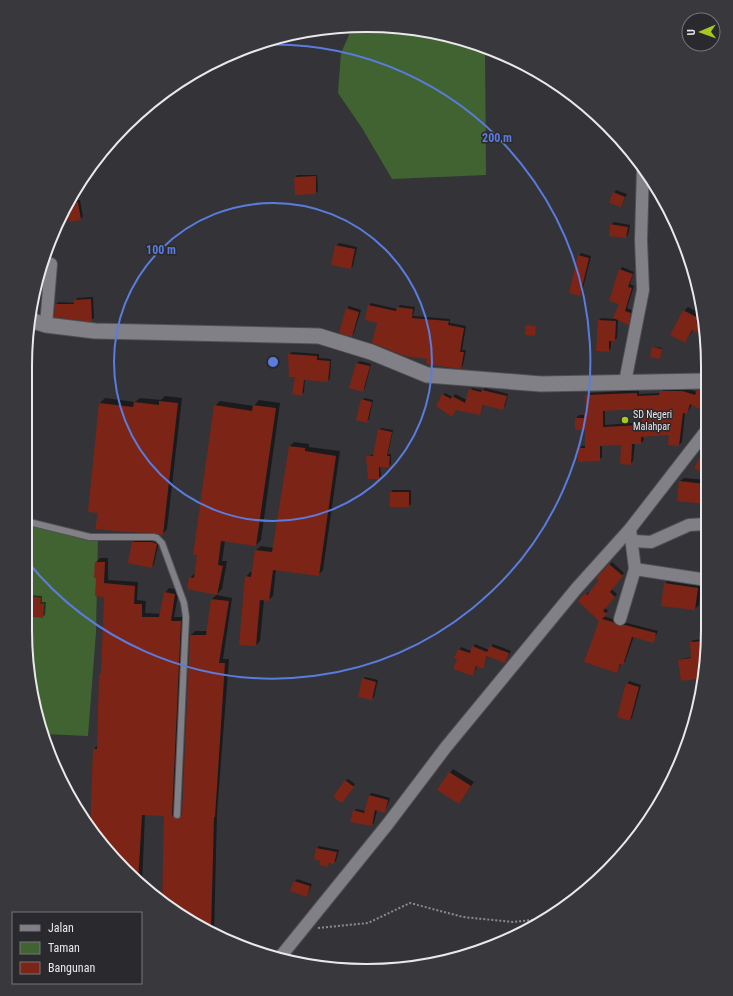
<svg xmlns="http://www.w3.org/2000/svg" width="733" height="996" viewBox="0 0 733 996" font-family="'Roboto Condensed',sans-serif">
<style>
.green{fill:#406331}
.shadow{fill:#0007;fill-rule:evenodd}
.building{fill:#7c2516;fill-rule:evenodd}
.lines{fill:none;stroke-linecap:round;stroke-linejoin:round}
.service-casing{stroke:#515054;stroke-width:8}
.minor-casing{stroke:#515054;stroke-width:14}
.tertiary-casing{stroke:#515054;stroke-width:17}
.path{stroke:#8c8c90;stroke-width:2;stroke-dasharray:2 2;stroke-linecap:butt}
.service{stroke:#818086;stroke-width:6}
.minor{stroke:#818086;stroke-width:12}
.tertiary{stroke:#818086;stroke-width:15}
.ring{fill:none;stroke:#5a7cde;stroke-width:2}
.poi-dot{fill:#a5c823;stroke:#29292e;stroke-width:1.5}
.labels{text-anchor:middle;dominant-baseline:central;stroke-width:3;stroke-linejoin:round;paint-order:stroke}
.poi-label{font-size:10px;fill:#e9e8ec;stroke:#29292e;text-anchor:start}
.rim{fill:none;stroke:#e9e8ec;stroke-width:2}
.centre{fill:#5a7cde;stroke:#29292e;stroke-width:2}
.ring-label{font-size:12px;text-anchor:middle;font-weight:bold;fill:#5a7cde;stroke:#29292e;stroke-width:3;stroke-linejoin:round;paint-order:stroke}
</style>
<rect width="100%" height="100%" fill="#333338"/>
<g class="green">
<polygon points="353,26 411,28 476,43 485,47 486,175 392,179 362,128 338,93 341,53"/>
<polygon points="25,518 98,536 96,632 88,736 44,734 37,718 25,629"/>
</g>
<g class="shadow">
<polygon points="297,175 317,175 318,191 316,193 295,178"/>
<polygon points="616,190 627,194 621,206 614,193"/>
<polygon points="80,200 83,217 80,219 66,214 71,201"/>
<polygon points="614,222 630,225 628,235 626,237 611,225"/>
<polygon points="339,243 357,247 353,266 351,268 336,246"/>
<polygon points="581,253 591,256 582,292 579,295 579,256"/>
<polygon points="622,267 634,272 630,284 634,286 627,308 633,311 628,324 618,319 617,338 615,340 611,340 611,348 608,351 599,320 601,318 614,319 620,303 620,270"/>
<polygon points="39,274 44,274 43,286 41,288 35,288"/>
<polygon points="93,297 94,318 91,320 56,304 59,302 75,303 77,298"/>
<polygon points="371,303 397,309 400,305 415,307 413,316 450,319 450,323 466,326 462,350 466,350 463,365 461,368 429,358 378,322 369,306"/>
<polygon points="349,306 361,310 354,333 352,336 347,309"/>
<polygon points="688,307 701,314 699,318 704,320 700,328 697,332 693,330 685,342 684,311"/>
<polygon points="653,347 662,348 660,358"/>
<polygon points="292,352 319,354 319,358 331,359 330,378 328,381 305,379 304,392 301,395 289,355"/>
<polygon points="360,361 371,364 365,388 362,391 351,387 357,363"/>
<path d="M705,387L706,411L692,404L689,410L685,413L682,442L679,445L670,434L643,436L644,440L641,443H635L633,461L630,464L622,444L602,445V457L599,460L579,449L582,446H586V429L576,418L579,415H585L587,412L586,396L589,393L639,390V394L661,393L664,388H685L697,392L701,388ZM642,408L643,422L605,425V410Z"/>
<polygon points="472,388 483,390 485,388 508,394 505,406 503,408 484,404 480,414 456,409 452,415 443,395 445,393 453,397 455,394 467,400"/>
<polygon points="165,396 182,398 167,529 163,534 99,512 89,511 100,403 105,398 135,402 140,398 161,400"/>
<polygon points="365,398 373,400 369,419 366,422 362,400"/>
<polygon points="259,400 280,403 261,540 256,545 225,541 222,561 227,561 222,589 217,594 190,578 195,573 199,555 215,406 220,401 254,406"/>
<polygon points="381,428 393,430 388,454 391,454 391,464 389,466 380,466 381,476 379,478 367,457 374,454 379,430"/>
<polygon points="294,442 309,444 309,447 340,451 323,570 318,575 276,569 273,596 268,600 264,600 260,641 256,645 246,577 250,572 253,573 256,550 261,546 274,548 290,446"/>
<polygon points="684,478 706,480 706,509 704,509 705,503 680,481"/>
<polygon points="393,490 411,490 411,504 409,506 391,492"/>
<polygon points="135,540 155,540 159,542 154,564 152,567 129,562 133,542"/>
<polygon points="100,558 108,558 108,580 138,582 137,600 146,601 145,613 161,614 165,593 169,588 179,590 174,617 184,617 176,810 181,816 183,815 191,635 195,631 208,631 212,599 216,595 232,598 223,659 229,659 217,813 214,935 162,900 165,815 145,814 142,886 90,828 94,749 98,745 100,675 103,672 105,596 98,577 96,562"/>
<polygon points="612,562 624,573 611,589 617,594 605,608 608,611 603,616 616,620 621,624 627,623 658,631 653,641 634,636 625,662 621,664 617,672 600,621 579,601 588,592 589,593 600,580 598,578"/>
<polygon points="668,580 701,584 699,605 695,609 665,584"/>
<polygon points="30,595 42,596 42,602 46,602 45,615 42,617 25,615 25,601 27,601"/>
<polygon points="707,639 707,652 702,682 699,682 699,678 679,661 682,659 692,657 691,642 693,640"/>
<polygon points="475,644 489,650 493,644 511,651 505,662 488,655 484,665 482,668 477,666 473,675 456,657 461,647 471,651"/>
<polygon points="365,677 378,680 374,697 371,699 363,679"/>
<polygon points="629,681 641,685 632,718 630,720 627,684"/>
<polygon points="453,769 474,782 459,803 438,790"/>
<polygon points="348,779 355,784 344,800 345,781"/>
<polygon points="372,793 390,798 385,812 377,810 374,823 372,825 354,811 356,809 366,811 369,795"/>
<polygon points="319,846 339,850 336,861 334,863 330,862 328,866 321,860 317,848"/>
<polygon points="297,879 312,884 307,896 294,882"/>
</g>
<g class="building">
<polygon points="316,176 316,194 295,195 294,177"/>
<polygon points="613,192 625,197 621,207 609,203"/>
<polygon points="78,202 81,220 69,222 67,211 71,203"/>
<polygon points="610,224 628,227 626,238 609,236"/>
<polygon points="335,245 355,249 351,269 331,265"/>
<polygon points="578,255 589,258 580,296 569,293"/>
<polygon points="43,265 41,289 35,289 37,278"/>
<polygon points="619,269 633,274 628,287 632,288 625,311 631,313 629,325 613,318 619,304 609,301"/>
<polygon points="91,299 92,322 54,317 55,304 74,304 74,300"/>
<polygon points="368,305 396,311 397,307 413,309 412,318 449,321 448,325 464,328 460,352 464,352 461,369 426,364 427,359 405,356 372,343 377,323 365,320"/>
<polygon points="346,308 359,312 352,337 339,333"/>
<polygon points="683,310 698,318 696,322 701,324 697,333 692,330 685,343 670,335"/>
<polygon points="598,320 616,321 615,341 609,341 609,352 596,351"/>
<polygon points="526,325 536,326 535,336 525,335"/>
<polygon points="652,347 662,349 660,359 650,357"/>
<polygon points="288,354 317,356 317,360 330,361 328,382 304,380 302,396 292,394 295,377 289,377"/>
<polygon points="356,363 370,366 363,392 349,388"/>
<polygon points="469,389 481,392 482,390 507,396 503,410 483,405 480,415 456,410 452,417 436,406 442,394 451,399 452,396 465,403"/>
<path d="M697,390H706V412L690,404L687,414L683,413L679,446L668,445L669,435L641,437V444H632L631,465L620,464L621,445L600,446V461L578,462V448H585V430H575V418H584V413H586L585,395L637,393V396L659,395L660,391H682L695,395ZM641,409L642,425L603,427V411Z"/>
<polygon points="361,399 372,402 367,423 356,420"/>
<polygon points="159,401 178,403 163,535 153,533 128,532 95,529 98,513 88,512 99,403 133,407 134,402 159,405"/>
<polygon points="214,405 252,411 253,405 276,408 256,546 221,541 218,565 223,566 217,595 187,589 189,577 194,578 197,555 193,555"/>
<polygon points="378,429 392,432 387,456 390,456 389,467 379,467 379,479 368,479 366,456 373,456"/>
<polygon points="289,446 305,448 305,451 336,456 319,576 273,570 269,601 260,600 256,646 239,645 245,576 251,577 255,550 272,552"/>
<polygon points="706,447 706,475 694,468"/>
<polygon points="679,481 706,484 706,504 677,501"/>
<rect x="390" y="492" width="19" height="15"/>
<polygon points="132,542 152,542 157,544 152,568 128,563"/>
<polygon points="95,562 105,562 104,583 135,586 134,604 142,604 142,617 159,617 164,592 175,594 171,621 181,621 172,815 176,819 182,815 190,635 206,635 211,599 229,601 219,663 225,663 215,817 214,817 211,932 162,900 164,816 142,815 138,883 90,827 93,749 97,749 99,674 101,674 104,597 95,596 96,578 94,578"/>
<polygon points="609,564 623,576 610,592 615,597 603,611 607,614 602,619 613,622 618,626 625,625 656,633 654,643 632,637 623,665 620,664 617,673 584,662 599,621 578,601 585,593 587,595 599,580 596,578"/>
<polygon points="664,583 698,588 695,610 661,606"/>
<polygon points="27,596 41,598 40,604 44,604 43,618 25,616"/>
<polygon points="706,641 707,653 703,678 681,681 678,660 691,658 690,642"/>
<polygon points="472,646 487,652 490,646 509,653 505,663 487,656 483,669 476,666 473,676 453,669 457,659 454,658 458,649 470,653"/>
<polygon points="362,678 376,682 372,700 358,697"/>
<polygon points="626,683 639,687 630,721 617,717"/>
<polygon points="449,772 471,786 459,804 437,790"/>
<polygon points="345,780 354,787 342,803 333,797"/>
<polygon points="369,795 388,800 385,813 375,810 372,826 350,822 353,810 364,813"/>
<polygon points="316,848 337,852 334,864 329,863 328,867 319,865 320,861 314,859"/>
<polygon points="294,881 310,886 307,897 290,891"/>
</g>
<g class="lines">
<defs>
<polyline id="service" points="25,521 90,537 153,537 157,538 162,543 184,603 186,617 177,815"/>
<g id="minor">
<polyline points="46,325 51,264"/>
<polyline points="625,382 643,290 641,240 643,168"/>
<polyline points="630,529 635,569 707,580"/>
<polyline points="633,541 651,542 689,525 706,524"/>
<polyline points="620,619 635,569"/>
<polyline points="281,956 387,825 446,747 576,589 630,529 706,431"/>
</g>
<polyline id="tertiary" points="30,320 46,325 95,331 319,336 371,352 427,375 541,384 705,381"/>
</defs>
<use href="#service" class="service-casing"/>
<use href="#minor" class="minor-casing"/>
<use href="#tertiary" class="tertiary-casing"/>
<polyline class="path" points="318,928 368,923 410,903 463,917 513,922 542,919"/>
<use href="#service" class="service"/>
<use href="#minor" class="minor"/>
<use href="#tertiary" class="tertiary"/>
</g>
<g class="ring">
<circle cx="273" cy="362" r="159"/>
<path d="M256 45A317 317 0 1 1 27 561"/>
</g>
<circle class="poi-dot" cx="625" cy="420" r="4"/>
<g class="labels">
<g class="poi-label">
<text x="633" y="414">SD Negeri<tspan x="633" dy="12">Malahpar</tspan></text>
</g>
</g>
<path d="M0 0H733V996H0ZM366 32H367A334 334 0 0 1 701 366V630A334 334 0 0 1 367 964H366A334 334 0 0 1 32 630V366A334 334 0 0 1 366 32Z" fill="#38383d" fill-rule="evenodd"/>
<path class="rim" d="M366 32H367A334 334 0 0 1 701 366V630A334 334 0 0 1 367 964H366A334 334 0 0 1 32 630V366A334 334 0 0 1 366 32Z"/>
<circle cx="273" cy="362" r="6" class="centre"/>
<g class="ring-label">
<text x="497" y="142">200 m</text>
<text x="161" y="254">100 m</text>
</g>
<rect x="12" y="912" width="130" height="72" fill="#29292e" stroke="#76757a"/>
<rect x="20" y="925" width="20" height="6" fill="#818086" stroke="#76757a"/>
<text x="48" y="932" font-size="12" fill="#e9e8ec">Jalan</text>
<rect x="20" y="942" width="20" height="12" fill="#406331" stroke="#76757a"/>
<text x="48" y="952" font-size="12" fill="#e9e8ec">Taman</text>
<rect x="20" y="962" width="20" height="12" fill="#7c2516" stroke="#76757a"/>
<text x="48" y="972" font-size="12" fill="#e9e8ec">Bangunan</text>
<g transform="translate(701 32) rotate(268)"><circle r="19" fill="#29292e" stroke="#76757a"/>
<path d="M0-3L7 15L0 10L-7 15Z" fill="#a5c823"/>
<text y="-6" font-size="11" font-weight="bold" text-anchor="middle" fill="#e9e8ec">U</text>
</g>
</svg>
